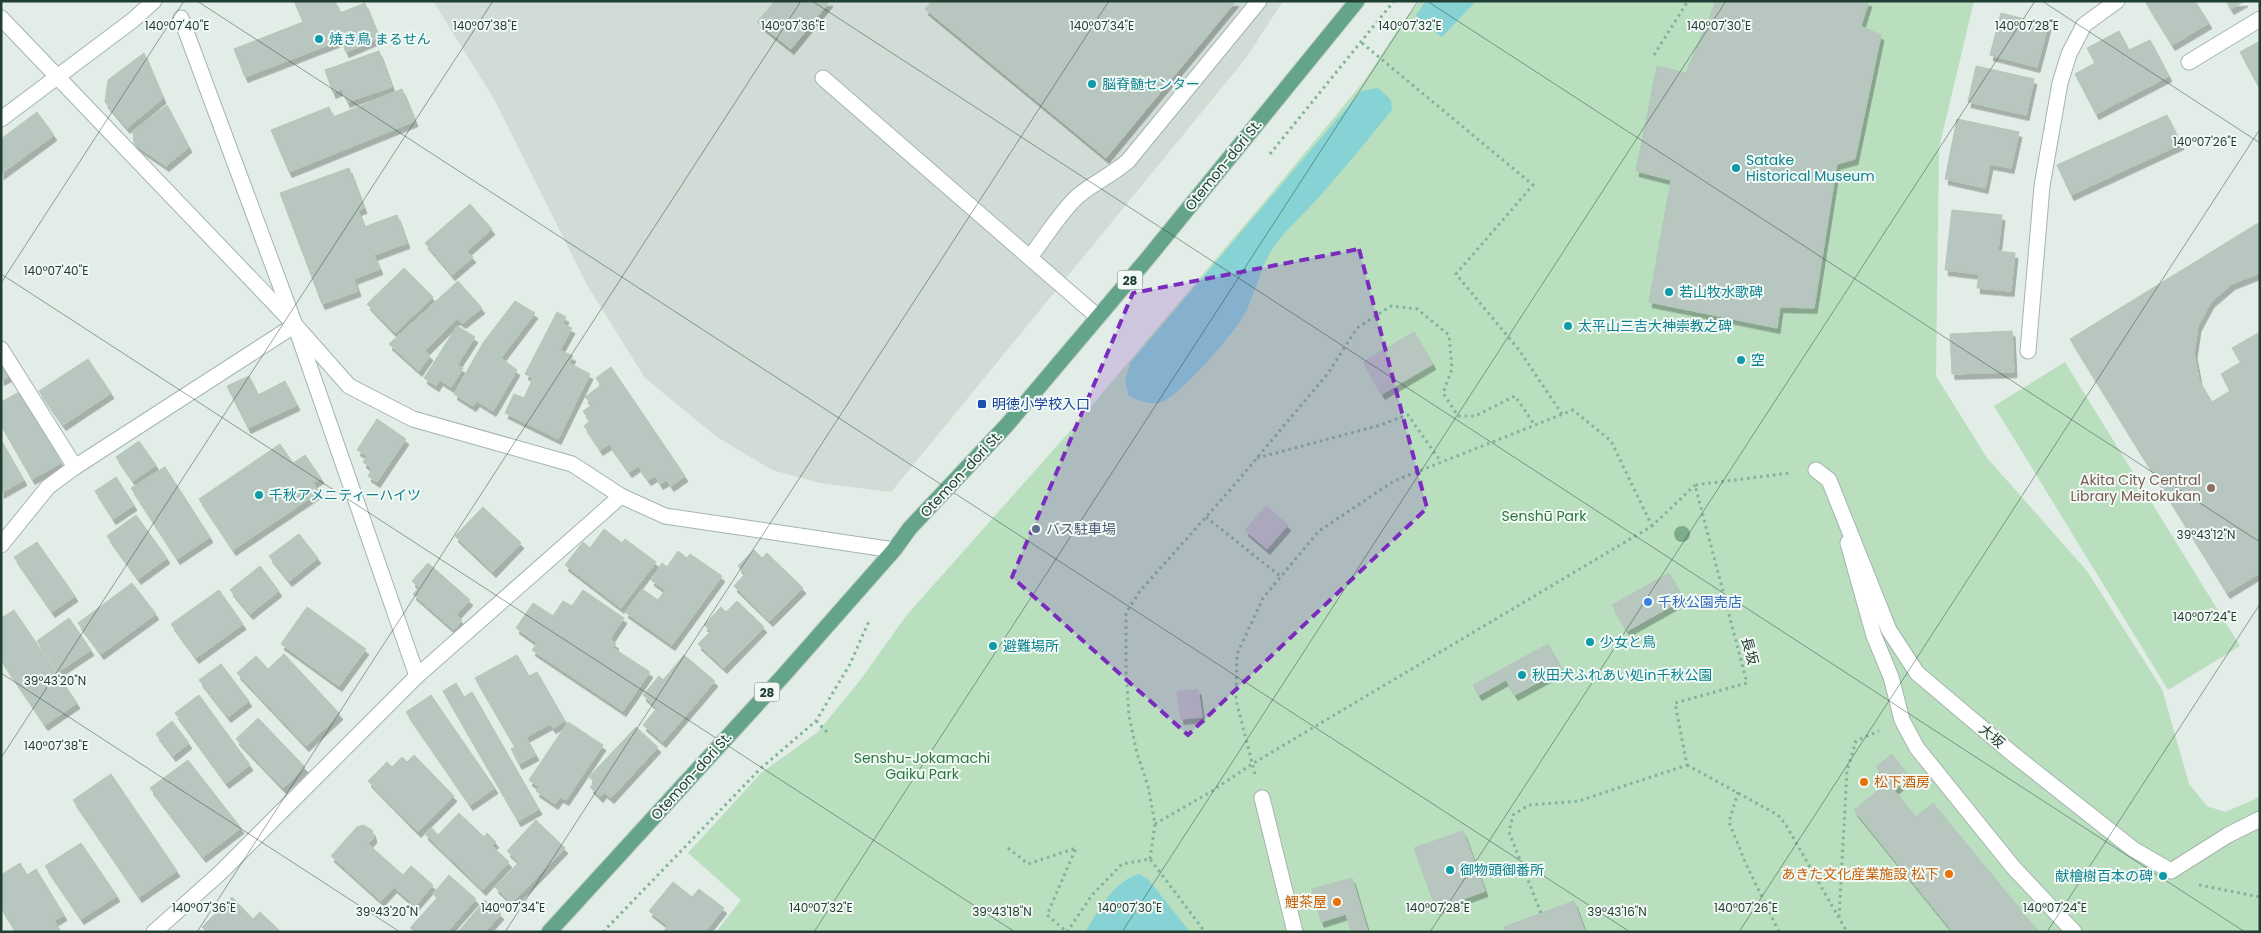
<svg xmlns="http://www.w3.org/2000/svg" width="2261" height="933" viewBox="0 0 2261 933" font-family="Poppins,'Noto Sans JP',sans-serif">
<style>
.built{fill:#d0dcd5}
.green{fill:#b9dfbf}
.water{fill:#87d2d4}
.building{fill:#b7c7bf;stroke:#b4c6bc;filter:url(#shadow)}
.lines{fill:none;stroke-linecap:round;stroke-linejoin:round}
.service-casing{stroke:#a4b5ad;stroke-width:17}
.minor-casing{stroke:#a4b5ad;stroke-width:17}
.tertiary-casing{stroke:#a4b5ad;stroke-width:17}
.primary-casing{stroke:#c1c9c6;stroke-width:17}
.path{stroke:#80b29c;stroke-width:3;stroke-dasharray:2.5 4;stroke-linecap:butt}
.service{stroke:#fff;stroke-width:15}
.minor{stroke:#fff;stroke-width:15}
.tertiary{stroke:#fff;stroke-width:15}
.primary{stroke:#64a48b;stroke-width:15}
.tree{fill:#7cac89}
.marked{fill:#7b2cbf;fill-opacity:0.2;stroke:#7b2cbf;stroke-width:4;stroke-dasharray:10 6;stroke-linejoin:round}
.ticks{fill:none;stroke:#213e33;stroke-width:1;stroke-opacity:0.45}
.culture-dot{fill:#0f9aa8;stroke:#f2f9f5;stroke-width:2}
.transit-dot{fill:#1a4fb4;stroke:#f2f9f5;stroke-width:2}
.education-dot{fill:#8d6e63;stroke:#f2f9f5;stroke-width:2}
.service-dot{fill:#5c6f8a;stroke:#f2f9f5;stroke-width:2}
.shop-dot{fill:#3f7fe0;stroke:#f2f9f5;stroke-width:2}
.food-dot{fill:#e8710a;stroke:#f2f9f5;stroke-width:2}
.labels{text-anchor:middle;dominant-baseline:central;stroke-width:4;stroke-linejoin:round;paint-order:stroke}
.shield{fill:#f2f9f5;stroke:#60766d;stroke-width:1}
.shield-label{font-size:12px;font-weight:bold;fill:#213e33}
.culture-label{font-size:14px;fill:#0d838f;stroke:#f2f9f5;text-anchor:start}
.street-label{font-size:14px;fill:#213e33;stroke:#f2f9f5}
.transit-label{font-size:14px;fill:#164399;stroke:#f2f9f5;text-anchor:start}
.education-label{font-size:14px;fill:#785e54;stroke:#f2f9f5;text-anchor:end}
.park-label{font-size:14px;fill:#29773d;stroke:#f2f9f5}
.service-label{font-size:14px;fill:#4e5e75;stroke:#f2f9f5;text-anchor:start}
.shop-label{font-size:14px;fill:#366cbe;stroke:#f2f9f5;text-anchor:start}
.food-label{font-size:14px;fill:#c56008;stroke:#f2f9f5;text-anchor:end}
.ticks-label{font-size:12px;text-anchor:middle;fill:#213e33;stroke:#f2f9f5;stroke-width:4;stroke-linejoin:round;paint-order:stroke}
</style>
<defs>
<filter id="shadow"><feDropShadow dx="3" dy="5.5" stdDeviation="0" flood-color="#0004"/></filter>
</defs>
<rect width="100%" height="100%" fill="#e1ede6"/>
<polygon class="built" points="433,1 1283,1 1246,58 891,492 820,483 772,470 717,437 645,378 587,285 494,99"/>
<g class="green">
<polygon points="1420,1 1974,1 1939,148 1936,376 1987,458 2087,571 2162,689 2189,784 2207,806 2225,812 2260,797 2260,932 716,932 741,900 688,853 761,773 818,732 861,679 906,616 1071,430 1265,201 1365,80 1400,26"/>
<polygon points="2065,362 2240,646 2168,690 1994,406"/>
</g>
<g class="water">
<polygon points="1426,1 1476,1 1442,37 1419,20 1416,15"/>
<path d="M1378,88L1391,100L1392,110C1368,139 1344,169 1319,197C1304,214 1288,227 1275,245C1260,266 1256,294 1243,317C1232,335 1179,398 1159,403C1149,405 1138,400 1129,396L1125,380L1131,362L1361,91Z"/>
<path d="M1139,874L1148,879L1190,932H1085C1099,910 1114,881 1139,874Z"/>
</g>
<g class="building">
<polygon points="294,1 335,1 340,13 365,3 379,38 346,52 341,40 245,77 234,49 303,22"/>
<polygon points="775,1 830,1 791,49 757,22"/>
<polygon points="932,1 1236,1 1106,158 925,9"/>
<polygon points="1716,1 1869,1 1861,26 1881,35 1855,159 1837,164 1814,308 1780,307 1777,328 1649,302 1671,180 1636,171 1657,66 1686,73"/>
<polygon points="2145,1 2195,1 2209,23 2172,45"/>
<polygon points="2226,1 2245,1 2231,9"/>
<polygon points="2001,13 2048,25 2037,67 1990,55"/>
<polygon points="2119,31 2129,50 2150,40 2169,76 2096,114 2075,74 2095,63 2087,48"/>
<polygon points="2260,41 2260,89 2240,52"/>
<polygon points="379,51 392,87 347,102 342,89 333,93 325,70"/>
<polygon points="144,53 163,98 127,128 105,102 108,80"/>
<polygon points="1976,66 2034,79 2026,115 1968,102"/>
<polygon points="402,89 415,121 289,172 271,130 329,107 333,117"/>
<polygon points="167,105 189,147 166,166 134,144 133,131"/>
<polygon points="37,112 54,135 1,174 1,139"/>
<polygon points="2167,115 2181,144 2071,195 2057,165"/>
<polygon points="1957,119 2019,132 2011,168 1990,164 1985,188 1945,179"/>
<polygon points="349,168 364,208 358,210 364,227 397,215 407,243 374,255 380,269 354,279 358,291 322,304 280,193"/>
<polygon points="470,204 492,229 467,251 473,257 452,275 425,243"/>
<polygon points="1952,210 2002,215 1998,251 2015,253 2011,291 1977,288 1979,274 1945,270"/>
<polygon points="2260,222 2260,273 2232,284 2211,302 2198,326 2194,353 2199,380 2212,402 2230,391 2221,374 2241,362 2232,348 2260,332 2260,577 2258,574 2227,593 2070,339"/>
<polygon points="404,268 433,297 395,333 367,304"/>
<polygon points="458,281 482,308 463,323 457,319 425,351 430,355 419,371 389,344"/>
<polygon points="515,301 535,313 501,358 517,370 493,411 477,401 473,406 454,394 483,343"/>
<polygon points="557,312 566,317 563,324 572,328 560,350 573,356 569,363 590,374 558,439 505,413 514,394 524,398 533,378 525,374"/>
<polygon points="457,326 475,337 457,365 463,368 451,387 440,380 436,386 424,378"/>
<polygon points="2012,331 2014,372 1952,374 1950,334"/>
<polygon points="1414,332 1433,364 1382,394 1363,362"/>
<polygon points="88,359 111,393 63,425 39,391"/>
<polygon points="1,362 9,376 1,380"/>
<polygon points="611,367 685,476 671,486 667,480 660,484 655,476 648,480 638,466 629,472 609,444 600,450 584,426 590,421 583,411 592,405 585,397 601,385 596,378"/>
<polygon points="249,376 258,395 285,381 297,405 248,428 227,386"/>
<polygon points="21,391 61,463 32,479 1,425 1,402"/>
<polygon points="377,419 406,439 377,482 368,476 372,469 363,462 367,456 357,450"/>
<polygon points="1,440 24,480 1,493"/>
<polygon points="139,441 156,465 133,481 116,457"/>
<polygon points="280,444 293,463 305,455 321,478 313,483 319,492 233,550 199,499"/>
<polygon points="165,467 210,537 177,559 131,488"/>
<polygon points="116,477 134,505 113,519 95,491"/>
<polygon points="1266,506 1288,525 1267,549 1245,530"/>
<polygon points="483,507 521,543 493,572 455,536"/>
<polygon points="136,515 167,558 138,579 107,536"/>
<polygon points="604,529 622,543 625,539 656,562 621,608 565,565 583,542 590,548"/>
<polygon points="299,534 318,558 289,581 269,556"/>
<polygon points="37,542 75,596 52,612 14,557"/>
<polygon points="754,550 762,558 767,553 803,588 770,621 734,586 745,574 738,566"/>
<polygon points="678,551 687,558 690,554 722,576 672,645 625,612 642,589 658,600 665,590 651,580 662,563 667,567"/>
<polygon points="428,563 470,600 456,615 462,620 454,630 413,594 419,588 412,581"/>
<polygon points="260,566 279,591 250,614 230,590"/>
<polygon points="1669,573 1684,599 1627,631 1612,605"/>
<polygon points="132,583 156,614 101,654 78,623"/>
<polygon points="219,590 243,624 196,658 171,624"/>
<polygon points="583,590 624,618 610,639 616,644 613,648 650,672 623,711 532,650 537,643 516,628 533,603 553,616 563,601 572,606"/>
<polygon points="737,601 764,627 724,668 698,644 711,631 704,625 721,607 726,612"/>
<polygon points="307,607 366,649 339,686 281,644"/>
<polygon points="14,610 77,703 45,725 1,660 1,615 3,617"/>
<polygon points="69,618 91,650 58,672 37,641"/>
<polygon points="1548,644 1562,669 1515,695 1506,680 1479,695 1473,685"/>
<polygon points="284,654 340,714 306,746 237,673 256,656 268,669"/>
<polygon points="517,655 529,676 537,672 565,721 553,728 550,724 526,737 536,755 519,764 511,749 515,747 475,678"/>
<polygon points="684,655 715,681 663,742 643,725 657,708 643,695 659,676 663,680"/>
<polygon points="221,664 249,701 228,717 199,680"/>
<polygon points="456,683 464,697 472,692 539,809 518,821 443,691"/>
<polygon points="1198,689 1202,717 1181,719 1177,692"/>
<polygon points="199,695 250,765 226,783 175,713"/>
<polygon points="431,695 495,788 470,805 406,712"/>
<polygon points="258,718 305,767 283,788 236,739"/>
<polygon points="172,721 189,743 173,756 156,734"/>
<polygon points="568,722 603,745 566,800 560,797 555,804 536,791 539,787 529,780"/>
<polygon points="636,727 658,747 611,798 604,792 600,797 590,787 595,782 589,777"/>
<polygon points="1892,754 1910,777 1894,790 1916,817 1933,803 2039,932 1953,932 1854,810 1888,782 1876,767"/>
<polygon points="414,755 454,796 418,832 368,781 387,762 392,767 402,757 407,762"/>
<polygon points="188,760 241,828 203,857 150,788"/>
<polygon points="111,774 177,871 139,897 73,800"/>
<polygon points="459,813 484,837 487,833 496,842 492,846 509,862 483,890 425,834 431,827 438,835"/>
<polygon points="536,820 565,848 512,903 495,887 519,862 507,851"/>
<polygon points="363,825 372,830 374,837 368,844 403,875 411,866 433,885 415,906 394,887 381,901 331,856 357,827"/>
<polygon points="1463,831 1485,891 1436,909 1414,848"/>
<polygon points="81,843 117,896 81,919 45,866"/>
<polygon points="20,863 27,875 36,869 64,915 54,921 61,932 16,932 1,908 1,875"/>
<polygon points="449,875 476,899 447,932 415,932 410,928 437,898 433,894"/>
<polygon points="1352,878 1368,932 1351,932 1346,914 1321,922 1312,889"/>
<polygon points="673,882 692,897 699,889 724,908 705,932 663,932 668,926 649,911"/>
<polygon points="232,897 253,919 260,912 281,932 207,932 202,927"/>
<polygon points="485,900 501,914 485,932 458,932"/>
<polygon points="1574,901 1585,932 1506,932 1504,927"/>
</g>
<g class="lines">
<defs>
<g id="service">
<polyline points="2189,62 2260,19"/>
<polyline points="823,78 1098,317"/>
<path d="M1030,257C1044,239 1062,210 1078,196C1093,183 1112,175 1128,161L1259,1"/>
<polyline points="1,349 75,467"/>
<polyline points="1848,543 1874,636 1891,677 1902,720 1917,748 2013,867 2074,932"/>
<polyline points="1262,798 1295,932"/>
</g>
<g id="minor">
<polyline points="1,18 295,325 349,386 413,419 572,464 621,496 665,516 894,550"/>
<polyline points="181,18 295,325 417,676"/>
<polyline points="1,119 133,20 154,1"/>
<polyline points="2028,351 2042,186 2060,83 2069,54 2084,25 2117,1"/>
<polyline points="1,545 48,487 75,467 295,325"/>
<polyline points="154,932 220,873 417,676 621,496"/>
</g>
<polyline id="tertiary" points="1816,470 1829,480 1889,630 1917,673 2014,755 2133,849 2171,871 2228,835 2260,819"/>
<polyline id="primary" points="549,932 783,676 894,550 910,528 1006,426 1147,259 1357,1"/>
</defs>
<use href="#service" class="service-casing"/>
<use href="#minor" class="minor-casing"/>
<use href="#tertiary" class="tertiary-casing"/>
<use href="#primary" class="primary-casing"/>
<g class="path">
<polyline points="1362,43 1533,185 1456,274 1519,350 1562,414"/>
<polyline points="1654,55 1688,1"/>
<polyline points="1270,154 1394,1"/>
<polyline points="1257,458 1377,426 1408,415 1441,462"/>
<polyline points="1206,517 1280,576"/>
<polyline points="816,721 828,733"/>
<polyline points="1687,765 1778,815 1786,825 1847,932"/>
<polyline points="1255,774 1236,700 1237,654 1263,598 1319,531 1394,481 1573,410 1611,441 1652,526"/>
<polyline points="1738,792 1729,822 1746,864 1779,932"/>
<polyline points="1155,824 1212,791 1252,764 1652,526 1695,485"/>
<polyline points="1008,848 1028,864 1076,848 1047,915 1067,932"/>
<polyline points="1150,859 1155,824 1148,786 1137,753 1129,716 1126,670 1126,613 1140,591 1230,490 1329,372 1357,328 1391,306 1417,309 1449,335 1452,369 1443,393 1458,416 1475,416 1515,396 1534,424"/>
<polyline points="2199,885 2260,897"/>
<polyline points="1541,913 1509,832 1513,815 1529,805 1579,801 1687,765 1675,703 1747,683 1695,485 1790,473"/>
<polyline points="1839,917 1847,771 1856,741 1879,731"/>
<polyline points="603,932 760,769 816,721 850,664 869,621"/>
<polyline points="1067,932 1092,895 1122,864 1150,859 1205,932"/>
</g>
<use href="#service" class="service"/>
<use href="#minor" class="minor"/>
<use href="#tertiary" class="tertiary"/>
<use href="#primary" class="primary"/>
</g>
<circle class="tree" cx="1682" cy="534" r="8"/>
<path class="marked" d="M1359,249L1427,508L1188,735L1012,577L1133,293Z"/>
<path class="ticks" d="M197,1L1630,932M812,1L2245,932M1427,1L2260,542M2042,1L2260,143M1,274L1015,932M1,283L184,1M1,673L400,932M1,758L493,1M197,932L801,1M505,932L1109,1M814,932L1418,1M1122,932L1726,1M1430,932L2035,1M1739,932L2260,129M2047,932L2260,604"/>
<g class="culture-dot">
<circle cx="319" cy="39" r="5"/>
<circle cx="1092" cy="84" r="5"/>
<circle cx="1736" cy="168" r="5"/>
<circle cx="1669" cy="292" r="5"/>
<circle cx="1568" cy="326" r="5"/>
<circle cx="1741" cy="360" r="5"/>
<circle cx="259" cy="495" r="5"/>
<circle cx="1590" cy="642" r="5"/>
<circle cx="993" cy="646" r="5"/>
<circle cx="1522" cy="675" r="5"/>
<circle cx="1450" cy="870" r="5"/>
<circle cx="2163" cy="876" r="5"/>
</g>
<rect class="transit-dot" x="977" y="399" width="10" height="10" rx="2.5"/>
<circle class="education-dot" cx="2211" cy="488" r="5"/>
<circle class="service-dot" cx="1036" cy="529" r="5"/>
<circle class="shop-dot" cx="1648" cy="602" r="5"/>
<g class="food-dot">
<circle cx="1864" cy="782" r="5"/>
<circle cx="1949" cy="874" r="5"/>
<circle cx="1337" cy="902" r="5"/>
</g>
<g class="labels">
<g class="shield">
<rect x="1117.5" y="270.5" width="25" height="19" rx="4"/>
<rect x="754.5" y="682.5" width="25" height="19" rx="4"/>
</g>
<g class="shield-label">
<text x="1130" y="280">28</text>
<text x="767" y="692">28</text>
</g>
<g class="culture-label">
<text x="329" y="39">焼き鳥 まるせん</text>
<text x="1102" y="84">脳脊髄センター</text>
<text x="1746" y="160">Satake<tspan x="1746" dy="16">Historical Museum</tspan></text>
<text x="1679" y="292">若山牧水歌碑</text>
<text x="1578" y="326">太平山三吉大神崇教之碑</text>
<text x="1751" y="360">空</text>
<text x="269" y="495">千秋アメニティーハイツ</text>
<text x="1600" y="642">少女と鳥</text>
<text x="1003" y="646">避難場所</text>
<text x="1532" y="675">秋田犬ふれあい処in千秋公園</text>
<text x="1460" y="870">御物頭御番所</text>
<text x="2153" y="876" text-anchor="end">献檜樹百本の碑</text>
</g>
<g class="street-label">
<text transform="translate(1223 165) rotate(-51)">Otemon-dori St.</text>
<text transform="translate(961 474) rotate(-47)">Otemon-dori St.</text>
<text transform="translate(1750 651) rotate(75)">長坂</text>
<text transform="translate(1992 736) rotate(40)">大坂</text>
<text transform="translate(691 776) rotate(-48)">Otemon-dori St.</text>
</g>
<g class="transit-label">
<text x="992" y="404">明徳小学校入口</text>
</g>
<g class="education-label">
<text x="2201" y="480">Akita City Central<tspan x="2201" dy="16">Library Meitokukan</tspan></text>
</g>
<g class="park-label">
<text x="1544" y="516">Senshū Park</text>
<text x="922" y="758">Senshu-Jokamachi<tspan x="922" dy="16">Gaiku Park</tspan></text>
</g>
<g class="service-label">
<text x="1046" y="529">バス駐車場</text>
</g>
<g class="shop-label">
<text x="1658" y="602">千秋公園売店</text>
</g>
<g class="food-label">
<text x="1874" y="782" text-anchor="start">松下酒房</text>
<text x="1939" y="874">あきた文化産業施設 松下</text>
<text x="1327" y="902">鯉茶屋</text>
</g>
</g>
<g class="ticks-label">
<text x="793" y="30">140°07'36"E</text>
<text x="1102" y="30">140°07'34"E</text>
<text x="1410" y="30">140°07'32"E</text>
<text x="1719" y="30">140°07'30"E</text>
<text x="177" y="30">140°07'40"E</text>
<text x="485" y="30">140°07'38"E</text>
<text x="2027" y="30">140°07'28"E</text>
<text x="2205" y="146">140°07'26"E</text>
<text x="56" y="275">140°07'40"E</text>
<text x="2206" y="539">39°43'12"N</text>
<text x="2205" y="621">140°07'24"E</text>
<text x="55" y="685">39°43'20"N</text>
<text x="56" y="750">140°07'38"E</text>
<text x="204" y="912">140°07'36"E</text>
<text x="513" y="912">140°07'34"E</text>
<text x="821" y="912">140°07'32"E</text>
<text x="1130" y="912">140°07'30"E</text>
<text x="1438" y="912">140°07'28"E</text>
<text x="1746" y="912">140°07'26"E</text>
<text x="2055" y="912">140°07'24"E</text>
<text x="387" y="916">39°43'20"N</text>
<text x="1002" y="916">39°43'18"N</text>
<text x="1617" y="916">39°43'16"N</text>
</g>
<rect width="2261" height="933" fill="none" stroke="#213e33" stroke-width="5"/>
</svg>
